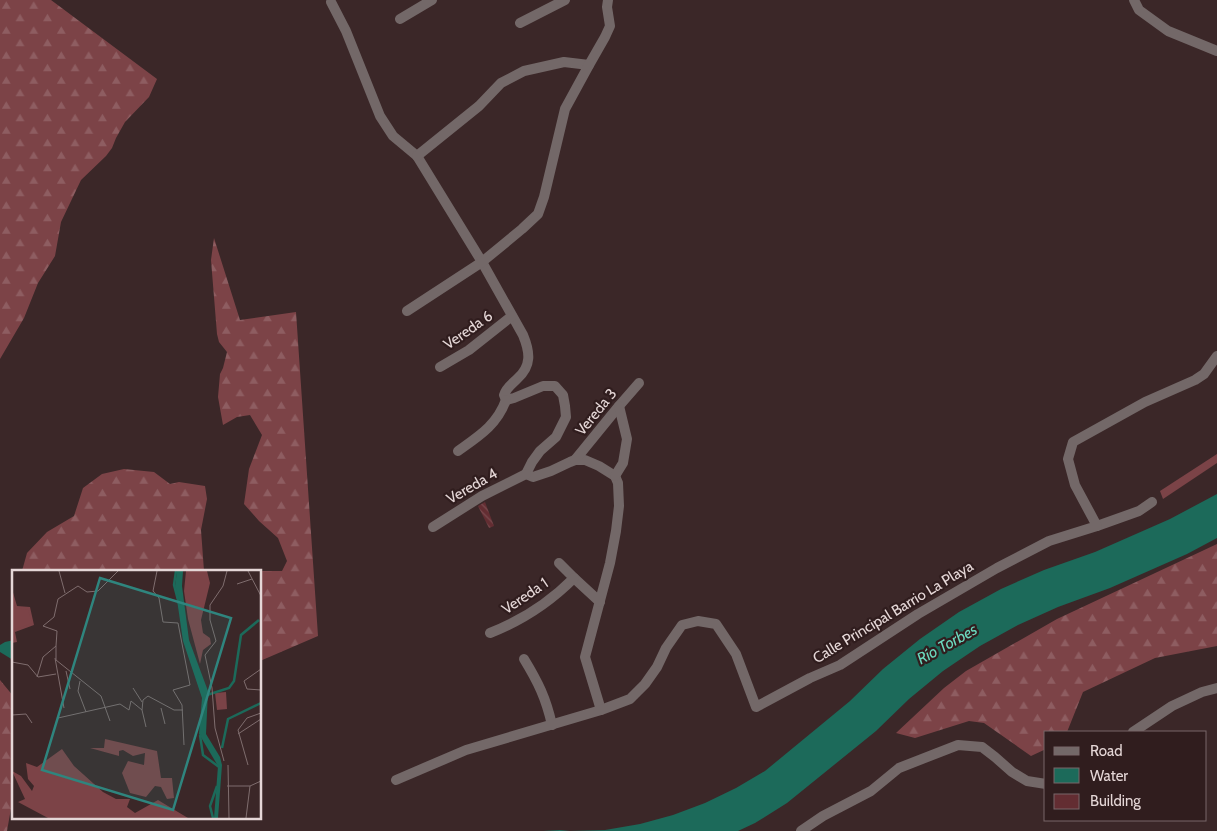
<svg xmlns="http://www.w3.org/2000/svg" width="1217" height="831" viewBox="0 0 1217 831" font-family="Cabin,sans-serif">
<style>
.green{fill:#7b4347}
.forest{fill:url(#forest-firs)}
.water{fill:#1c6a5a}
.building{fill:url(#building-back-hatch)}
.lines{fill:none;stroke-linecap:round;stroke-linejoin:round}
.minor{stroke:#736868;stroke-width:10}
.labels{text-anchor:middle;dominant-baseline:central;stroke-width:4.5;stroke-linejoin:round;paint-order:stroke}
.street-label{font-size:15px;fill:#e5d7d7;stroke:#301d1e}
.water-label{font-size:16px;font-style:italic;fill:#6bd8be;stroke:#301d1e}
.inset-river{fill:none;stroke:#1c6a5a;stroke-width:2.5}
.inset-road{fill:none;stroke:#7f6d6e;stroke-width:1}
.view{fill:#2f857e;fill-opacity:0.15;stroke:#2f857e;stroke-width:2.5}
.inset-edge{fill:none;stroke:#e5d7d7;stroke-width:2.5}
</style>
<defs>
<pattern id="forest-firs" width="22" height="20" patternUnits="userSpaceOnUse" patternTransform="scale(1.25)"><rect width="22" height="20" fill="#7c4347"/><path d="M5 1l3.5 6h-7zM16 11l3.5 6h-7z" fill="#8e5d61"/></pattern>
<pattern id="building-back-hatch" width="6" height="6" patternUnits="userSpaceOnUse" patternTransform="scale(1.25)"><rect width="6" height="6" fill="#632d32"/><path d="M-1 5l2 2M0 0l6 6M5-1l2 2" fill="none" stroke="#794b4f"/></pattern>
</defs>
<rect width="100%" height="100%" fill="#3b2728"/>
<polygon class="green" points="1217,454 1217,463 1163,499 1160,491"/>
<g class="forest">
<polygon points="0,0 51,0 157,79 149,97 125,122 116,138 112,148 106,156 81,180 61,222 55,256 38,283 24,318 0,359"/>
<polygon points="214,238 240,320 296,312 318,636 260,661 260,571 282,571 287,561 278,538 259,521 244,504 249,469 262,435 250,415 237,417 223,425 218,397 220,374 223,368 227,352 219,342 217,334 211,260"/>
<polygon points="124,469 154,472 170,484 179,482 205,486 207,499 201,530 204,571 22,571 27,553 47,532 74,516 83,488 102,474"/>
<polygon points="1217,544 1217,646 1155,658 1083,692 1067,732 1046,732 1046,749 1031,756 984,723 969,721 915,738 896,733 944,688 966,671 1057,619"/>
<polygon points="0,680 14,697 14,775 12,777 13,797 7,831 0,831"/>
</g>
<g class="water">
<polygon points="1217,494 1217,538 1187,554 1110,588 1058,607 1018,625 980,646 943,671 909,699 876,731 787,803 755,823 738,831 543,831 560,830 570,831 605,830 640,824 673,815 705,803 736,788 765,771 850,701 883,669 920,639 959,612 1001,589 1044,570 1095,552 1170,519"/>
<polygon points="14,640 14,657 13,660 0,652 0,645 5,642"/>
</g>
<polygon class="building" points="485,502 494,526 489,528 478,506"/>
<g class="lines">
<g class="minor">
<polyline points="1134,0 1139,10 1168,31 1217,51"/>
<path d="M331,2L346,31L380,116L393,136L417,156L482,262L523,335C530,352 532,366 517,379C512,384 506,388 504,395L506,400L514,398L543,386H555L563,395L565,406L566,417L556,437L540,451L532,462L526,474L533,477L551,471L570,462L575,460H585L599,466L615,476L618,483L619,506L616,531L610,563L585,657L601,710"/>
<polyline points="400,19 432,0"/>
<polyline points="520,23 565,0"/>
<polyline points="417,156 479,106 501,83 524,71 564,62 589,65"/>
<polyline points="407,311 482,262 522,229 538,214 544,197 565,109 589,65 605,37 610,26 607,7 608,0"/>
<polyline points="440,367 469,350 512,316"/>
<path d="M458,451C479,436 497,425 506,400"/>
<polyline points="575,460 619,406 639,383"/>
<polyline points="615,476 623,463 627,439 619,406"/>
<polyline points="1097,526 1139,511 1152,502"/>
<polyline points="433,527 482,496 526,474"/>
<polyline points="559,563 574,578 600,602"/>
<path d="M490,633C521,621 550,602 574,578"/>
<path d="M524,659C538,682 546,698 552,725"/>
<polyline points="1133,732 1172,706 1202,692 1217,688"/>
<polyline points="396,780 466,750 601,710 630,699 645,684 657,667 666,648 682,625 698,621 716,624 736,654 756,707 810,678 840,665 918,614 997,568 1049,541 1097,526 1075,485 1068,459 1073,442 1145,402 1195,380 1204,374 1217,356"/>
<polyline points="801,831 823,816 871,791 899,768 958,745 982,747 995,757 1012,772 1027,781 1046,784"/>
</g>
</g>
<g class="labels">
<g class="street-label">
<text transform="translate(468 330) rotate(-35)">Vereda 6</text>
<text transform="translate(596 412) rotate(-51)">Vereda 3</text>
<text transform="translate(472 486) rotate(-30)">Vereda 4</text>
<text transform="translate(525 596) rotate(-34)">Vereda 1</text>
<text transform="translate(893 612) rotate(-31)">Calle Principal Barrio La Playa</text>
</g>
<g class="water-label">
<text transform="translate(947 644) rotate(-29)">Río Torbes</text>
</g>
</g>
<g transform="translate(12 570)">
<rect width="249" height="249" fill="#3b2728"/>
<path d="M0,19L5,36L18,37L22,55L3,62L5,72L0,73ZM214,122L215,139L205,140L203,123Z" fill="#7b4347"/>
<path d="M174,1H195L198,13L189,50L191,63L198,68L199,74L191,80L188,94L176,49L172,21ZM0,28L3,38L16,40L20,53L1,60L3,70L0,71ZM93,169L145,181L149,208H160L162,228L155,229L149,217L143,216L134,227L118,223L110,203L116,191L132,195L133,183L121,186L111,180L107,181V186L78,178H92ZM50,179L62,196L91,222L104,229H118L115,237L123,243L146,230L176,248H36L6,232L13,229L0,201L9,206L20,221L22,216L16,209L14,193L25,197Z" fill="#7c4347"/>
<path d="M165,1H171L170,16L177,70L196,121L194,164L208,187L210,195L206,248H202L206,196L187,164L190,128L171,71L163,16Z" fill="#1c6a5a"/>
<path class="inset-river" d="M164,1L162,15L167,34M195,125L217,118L222,111L229,65L247,50M188,165L191,185L207,197M210,178L216,149L249,133M201,248L198,236L205,216"/>
<path class="inset-road" d="M47,1L53,23M145,1L141,21L147,28L151,52L166,53L178,115L161,120L170,135L172,175M236,1L249,26M225,14L240,9M44,76V90L89,126L98,151M43,88L52,138M0,92L16,95L26,107L44,104M249,99L232,111L235,119L249,120M54,101L58,119M25,107L31,87L44,76L45,61L31,56L42,47L46,29L66,16L75,22L86,21L106,1M68,111L66,121L74,142M121,118L130,132M149,138L153,154M130,140L134,157M0,145L14,144L20,153M46,148L108,134L117,140L119,131L130,140L131,130L136,126L162,140H171M226,164L249,149M212,191L203,158L200,118L193,85L204,71L198,50V35L211,16L215,1M216,195L217,248M236,195L226,160L235,148L249,143M215,216H238L249,211M234,248L238,216"/>
<path class="view" d="M88,8L219,48L161,240L30,200Z"/>
<rect width="249" height="249" class="inset-edge"/>
</g>
<rect x="1044" y="731" width="162" height="90" fill="#301d1e" stroke="#786768"/>
<rect x="1054" y="747" width="25" height="8" fill="#736868" stroke="#786768"/>
<text x="1090" y="756" font-size="15" fill="#e5d7d7">Road</text>
<rect x="1054" y="768" width="25" height="15" fill="#1c6a5a" stroke="#786768"/>
<text x="1090" y="781" font-size="15" fill="#e5d7d7">Water</text>
<rect x="1054" y="794" width="25" height="15" fill="#632d32" stroke="#786768"/>
<text x="1090" y="806" font-size="15" fill="#e5d7d7">Building</text>
</svg>
